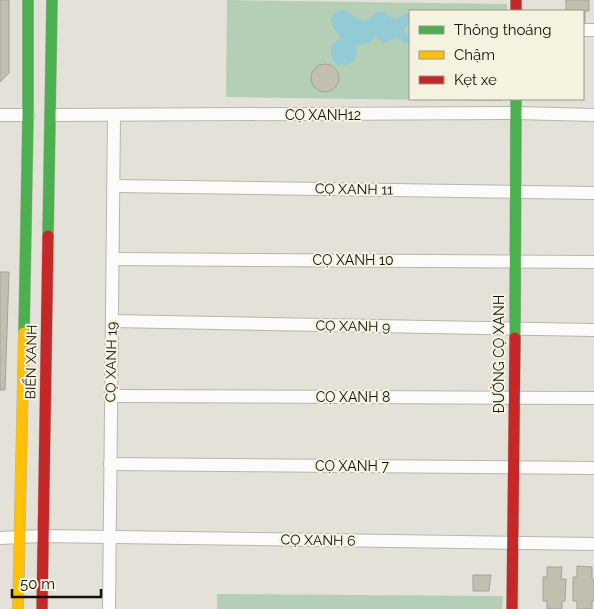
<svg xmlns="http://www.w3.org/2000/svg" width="594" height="609" viewBox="0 0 594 609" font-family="Raleway,sans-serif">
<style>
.green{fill:#b4cfb5}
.water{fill:#92cad6}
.building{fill:#c2bfae;stroke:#a3a19a}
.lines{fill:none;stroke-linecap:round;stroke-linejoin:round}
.street-casing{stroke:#b7b6ae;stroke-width:14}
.fast-casing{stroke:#b7b6ae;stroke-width:12}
.slow-casing{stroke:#b7b6ae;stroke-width:12}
.jam-casing{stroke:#b7b6ae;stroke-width:12}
.street{stroke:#fbfbf9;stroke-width:12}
.fast{stroke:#4caf50;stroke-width:11}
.slow{stroke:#ffc107;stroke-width:11}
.jam{stroke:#c62828;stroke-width:11}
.labels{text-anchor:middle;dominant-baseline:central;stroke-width:4;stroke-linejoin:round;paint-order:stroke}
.street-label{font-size:14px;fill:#11100a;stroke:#f6f2e0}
</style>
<rect width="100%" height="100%" fill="#e4e2d8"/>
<g class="green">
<polygon points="227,0 507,4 507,11 410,11 410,99 505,99 501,101 226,97"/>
<polygon points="217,594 503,596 502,609 217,609"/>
</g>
<path class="water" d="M343,9C351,12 359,25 368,19C372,17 374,14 378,12H383L394,19L406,14H410V25H407L404,30L406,33L410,35V44L404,43L397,38L384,43L375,37L372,39L369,44L356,45L357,57C351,64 347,66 338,65L331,57V46L341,37L333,27L331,18L336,12Z"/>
<g class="building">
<polygon points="0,0 9,0 9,73 0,82"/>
<polygon points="566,0 589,0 589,11 585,11 585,23 583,23 583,11 566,11"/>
<circle cx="325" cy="78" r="14"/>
<polygon points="0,272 9,272 5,390 0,390"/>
<polygon points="577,566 592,567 592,579 594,579 594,601 592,601 592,609 577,609 577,601 573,601 573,577 577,577"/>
<polygon points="547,567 562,567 561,579 566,579 565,601 562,601 562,609 547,609 547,601 543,601 543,577 547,577"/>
<polygon points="473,575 491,575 489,591 473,591"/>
</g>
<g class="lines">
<defs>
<g id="street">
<polyline points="583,30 594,30"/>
<polyline points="0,115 28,115"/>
<polyline points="51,115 516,113 594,115"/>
<polyline points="113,186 594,193"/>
<polyline points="113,259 594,262"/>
<polyline points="112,321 594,330"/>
<polyline points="111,396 594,398"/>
<polyline points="110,464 594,468"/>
<polyline points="0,538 42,536 594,544"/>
<polyline points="109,609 114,116"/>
</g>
<g id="fast">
<polyline points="48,236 52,0"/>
<polyline points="24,333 28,115 28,0"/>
<polyline points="515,338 516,99"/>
</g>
<polyline id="slow" points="18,609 24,333"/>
<g id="jam">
<polyline points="516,0 516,11"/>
<polyline points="42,609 48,236"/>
<polyline points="512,609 515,338"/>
</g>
</defs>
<use href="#street" class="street-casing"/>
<use href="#fast" class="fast-casing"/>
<use href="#slow" class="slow-casing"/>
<use href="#jam" class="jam-casing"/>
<use href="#street" class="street"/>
<use href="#fast" class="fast"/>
<use href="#slow" class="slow"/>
<use href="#jam" class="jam"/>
</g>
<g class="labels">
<g class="street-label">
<text x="323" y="115">CỌ XANH12</text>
<text transform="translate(354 189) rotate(1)">CỌ XANH 11</text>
<text x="353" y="260">CỌ XANH 10</text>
<text transform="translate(353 326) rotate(1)">CỌ XANH 9</text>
<text transform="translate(499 354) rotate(-90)">ĐƯỜNG CỌ XANH</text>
<text transform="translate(31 362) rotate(-89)">BIỂN XANH</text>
<text transform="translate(111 362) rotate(-89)">CỌ XANH 19</text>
<text x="353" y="397">CỌ XANH 8</text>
<text x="352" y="466">CỌ XANH 7</text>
<text transform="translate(318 540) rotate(1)">CỌ XANH 6</text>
</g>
</g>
<rect x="409" y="10" width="175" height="90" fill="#f6f2e0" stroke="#9a988a"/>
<rect x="419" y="26" width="25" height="8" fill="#4caf50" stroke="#9a988a"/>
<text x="454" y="35" font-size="15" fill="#11100a">Thông thoáng</text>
<rect x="419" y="51" width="25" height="8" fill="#ffc107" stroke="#9a988a"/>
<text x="454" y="60" font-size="15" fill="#11100a">Chậm</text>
<rect x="419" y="76" width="25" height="8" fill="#c62828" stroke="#9a988a"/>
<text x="454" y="85" font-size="15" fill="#11100a">Kẹt xe</text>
<path d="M12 589v8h89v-8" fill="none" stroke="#11100a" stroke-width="2.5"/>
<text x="20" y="589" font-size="15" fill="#11100a" stroke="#f6f2e0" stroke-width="4" paint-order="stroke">50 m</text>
</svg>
